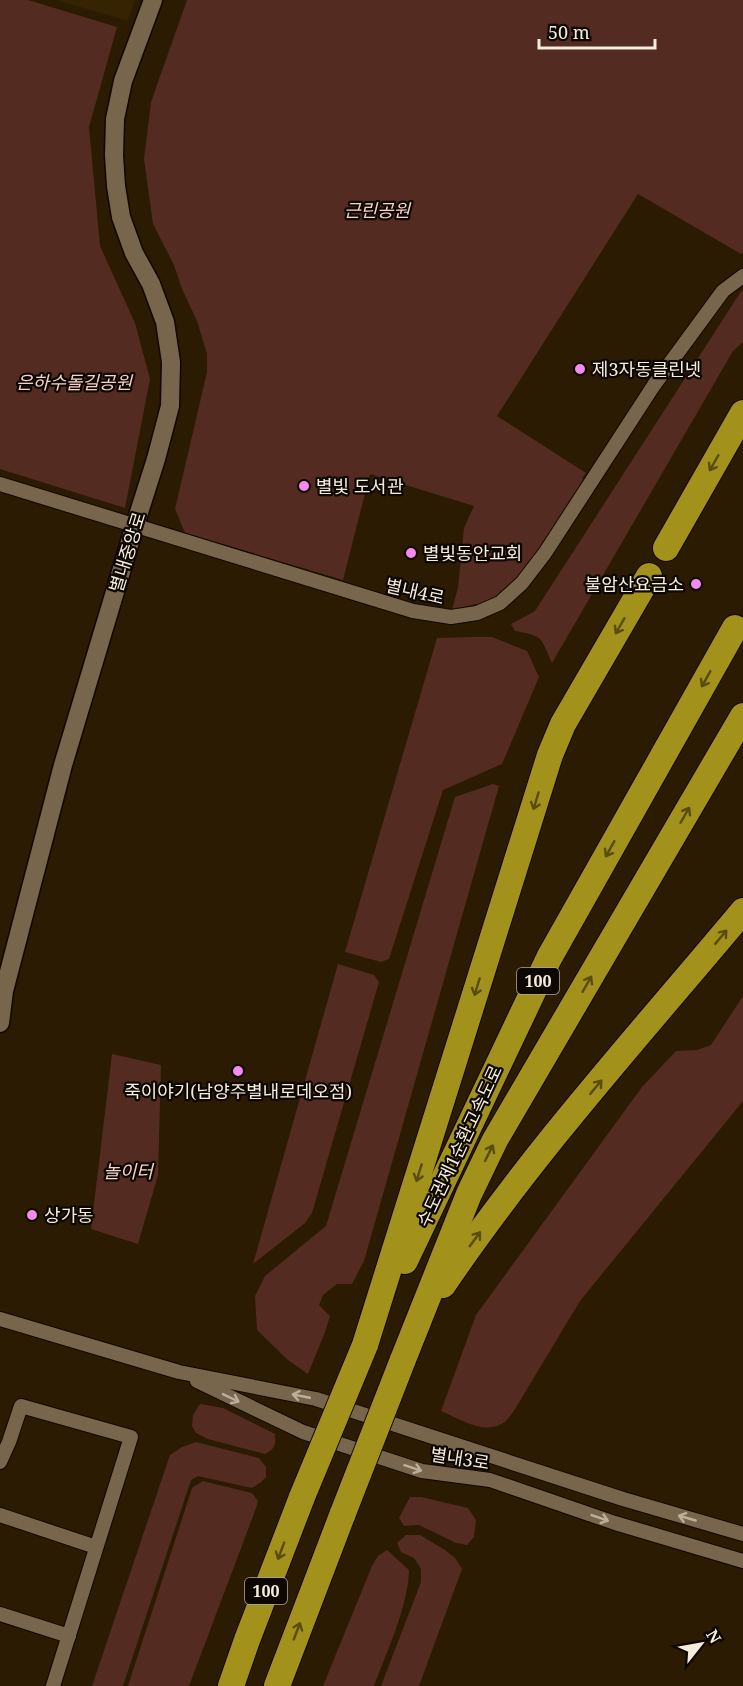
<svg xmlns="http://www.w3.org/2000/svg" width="743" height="1686" viewBox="0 0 743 1686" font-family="'Noto Serif','Noto Sans KR',serif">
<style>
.built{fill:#352301}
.green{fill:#542b21}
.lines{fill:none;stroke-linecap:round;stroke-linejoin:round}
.minor-casing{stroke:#120600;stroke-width:16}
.tertiary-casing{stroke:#120600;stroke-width:21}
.motorway-casing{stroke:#120600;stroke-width:28}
.minor{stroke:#77664b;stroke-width:14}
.tertiary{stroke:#77664b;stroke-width:18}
.motorway{stroke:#a2911a;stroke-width:26}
.motorway-bridge-casing{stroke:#120600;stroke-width:28;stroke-linecap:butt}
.motorway-bridge{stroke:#a2911a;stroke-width:26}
.oneway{stroke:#584c0e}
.oneway2{stroke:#bdb09b}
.poi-dot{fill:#f489f0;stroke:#0d0701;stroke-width:2}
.labels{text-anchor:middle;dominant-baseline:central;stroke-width:4.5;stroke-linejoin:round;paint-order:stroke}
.shield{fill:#0d0701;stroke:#b0a79b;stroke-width:1.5}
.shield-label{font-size:16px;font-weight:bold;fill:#f6ecdd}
.park-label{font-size:18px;font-style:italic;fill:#f7d1c7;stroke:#0d0701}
.poi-label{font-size:18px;fill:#f6ecdd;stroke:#0d0701;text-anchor:start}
.street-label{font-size:18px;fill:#f6ecdd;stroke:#0d0701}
</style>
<rect width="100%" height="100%" fill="#2a1b02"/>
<polygon class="built" points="56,0 135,0 128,21"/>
<g class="green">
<polygon points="0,0 28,0 117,27 89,127 100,246 135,323 150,379 125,508 0,469"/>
<polygon points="187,0 743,0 743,252 741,254 638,194 497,416 586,473 582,478 585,481 515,584 488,604 476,604 452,610 458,587 464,528 474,506 370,474 343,580 185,533 175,509 207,372 207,354 197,321 182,289 174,265 153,224 144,159 151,102"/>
<path d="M743,290V342L733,351L552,663C540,637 544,636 515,631L511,624L535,611L740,293Z"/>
<polygon points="472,637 492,637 527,651 539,677 502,764 443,790 389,959 381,962 345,952 437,638"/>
<polygon points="493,784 499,786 364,1261 352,1284 337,1284 323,1295 319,1305 330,1316 325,1332 308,1374 288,1360 257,1330 255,1296 265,1276 326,1226 455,797"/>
<polygon points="338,964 374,975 379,982 312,1213 305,1223 253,1264"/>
<path d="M743,996V1101L580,1301L515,1409C512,1413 509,1418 506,1421C486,1437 460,1419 441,1411L476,1315L642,1087L676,1051L697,1050L711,1045Z"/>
<polygon points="112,1054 161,1065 158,1175 138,1244 91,1229"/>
<path d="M200,1404L223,1408L275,1434C276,1445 275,1449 265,1454L208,1439L196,1433L192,1426L193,1415Z"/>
<polygon points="196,1442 259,1458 266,1467 266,1477 260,1483 252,1488 198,1476 191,1480 123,1686 92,1686 170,1455 182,1447"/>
<polygon points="203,1481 252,1493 258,1501 255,1511 189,1686 128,1686 192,1488"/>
<polygon points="410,1497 421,1497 468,1508 476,1520 474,1537 467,1545 456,1543 419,1525 404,1526 399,1518"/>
<polygon points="406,1535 420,1535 445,1550 455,1558 462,1569 419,1686 381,1686 421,1582 421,1569 414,1558 401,1552 397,1543"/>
<path d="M387,1550L409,1570C408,1607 387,1651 374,1686H323L372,1566L378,1556Z"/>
</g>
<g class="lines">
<defs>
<g id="minor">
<polyline points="0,484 413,611 451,617 477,613 500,603 522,583 545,553 654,385 723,291 743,276"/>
<polyline points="0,1319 179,1372 316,1399 623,1499 743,1534"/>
<polyline points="197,1381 303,1432 422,1471 490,1480 615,1523 743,1561"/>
<polyline points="0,1462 9,1442 21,1406 131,1437 53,1686"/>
<polyline points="0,1515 96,1547"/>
<polyline points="0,1614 69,1636"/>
</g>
<polyline id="tertiary" points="0,1023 4,991 63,765 135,525 156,459 170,406 171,362 165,322 151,284 134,253 121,217 116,186 114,155 115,119 123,81 153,0"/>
<g id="motorway">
<polyline points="666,548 743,413"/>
<polyline points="405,1261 549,958 735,628"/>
<path d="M443,1285C533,1152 641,1033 743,911"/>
<polyline points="365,1345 550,755 563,724 649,576"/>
<polyline points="402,1362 469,1194 495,1140 743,716"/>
<polyline points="231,1686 247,1640 302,1497"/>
<polyline points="277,1686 343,1513"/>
</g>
</defs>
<use href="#minor" class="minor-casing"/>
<use href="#tertiary" class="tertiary-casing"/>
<use href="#motorway" class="motorway-casing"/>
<use href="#minor" class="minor"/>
<use href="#tertiary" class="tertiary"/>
<use href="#motorway" class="motorway"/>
<defs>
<g id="motorway-bridge">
<polyline points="302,1497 365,1345"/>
<polyline points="343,1513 402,1362"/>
</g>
</defs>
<use href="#motorway-bridge" class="motorway-bridge-casing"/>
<use href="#motorway-bridge" class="motorway-bridge"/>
</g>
<defs><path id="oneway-shaft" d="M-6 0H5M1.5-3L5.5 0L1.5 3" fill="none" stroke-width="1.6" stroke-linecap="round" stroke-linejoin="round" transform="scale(1.5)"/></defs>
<g class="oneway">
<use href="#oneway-shaft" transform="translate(714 463) rotate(120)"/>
<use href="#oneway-shaft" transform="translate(620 626) rotate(120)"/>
<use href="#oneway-shaft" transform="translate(706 679) rotate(119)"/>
<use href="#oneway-shaft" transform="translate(536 801) rotate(107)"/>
<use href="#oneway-shaft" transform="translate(685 815) rotate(-60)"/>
<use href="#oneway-shaft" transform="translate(610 849) rotate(119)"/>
<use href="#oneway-shaft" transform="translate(721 937) rotate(-50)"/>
<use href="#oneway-shaft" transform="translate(587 984) rotate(-60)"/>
<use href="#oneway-shaft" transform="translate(477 987) rotate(107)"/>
<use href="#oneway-shaft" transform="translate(596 1087) rotate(-50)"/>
<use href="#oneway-shaft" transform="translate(489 1153) rotate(-64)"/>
<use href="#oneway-shaft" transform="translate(419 1173) rotate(107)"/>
<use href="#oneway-shaft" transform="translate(475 1239) rotate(-54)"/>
<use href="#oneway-shaft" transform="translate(281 1551) rotate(111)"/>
<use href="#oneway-shaft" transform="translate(297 1631) rotate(-69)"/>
</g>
<g class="oneway2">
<use href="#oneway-shaft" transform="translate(301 1396) rotate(-169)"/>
<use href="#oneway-shaft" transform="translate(231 1398) rotate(26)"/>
<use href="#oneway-shaft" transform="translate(413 1468) rotate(18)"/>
<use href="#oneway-shaft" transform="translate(600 1518) rotate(19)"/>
<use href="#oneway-shaft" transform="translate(687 1518) rotate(-164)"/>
</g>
<g class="poi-dot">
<circle cx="580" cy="369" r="6"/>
<circle cx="304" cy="486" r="6"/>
<circle cx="411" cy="553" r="6"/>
<circle cx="696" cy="584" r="6"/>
<circle cx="238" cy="1071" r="6"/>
<circle cx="32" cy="1215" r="6"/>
</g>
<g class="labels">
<g class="shield">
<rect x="517" y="968" width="42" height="26" rx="4.5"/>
<rect x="245" y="1578" width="42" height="26" rx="4.5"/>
</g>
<g class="shield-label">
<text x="538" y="981">100</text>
<text x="266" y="1591">100</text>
</g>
<g class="park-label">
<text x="377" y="210">근린공원</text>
<text x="74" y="382">은하수돌길공원</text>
<text x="128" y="1171">놀이터</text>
</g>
<g class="poi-label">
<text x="592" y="369">제3자동클린넷</text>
<text x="316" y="486">별빛 도서관</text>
<text x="423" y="553">별빛동안교회</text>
<text x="684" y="584" text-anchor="end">불암산요금소</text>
<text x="238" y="1091" text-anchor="middle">죽이야기(남양주별내로데오점)</text>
<text x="44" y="1215">상가동</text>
</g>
<g class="street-label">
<text transform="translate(127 552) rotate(-73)">별내중앙로</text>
<text transform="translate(415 591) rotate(13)">별내4로</text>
<text transform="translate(459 1146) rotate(-65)">수도권제1순환고속도로</text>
<text transform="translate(460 1458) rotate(9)">별내3로</text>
</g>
</g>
<g transform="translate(701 1644) rotate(59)" stroke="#0d0701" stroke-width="4.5" paint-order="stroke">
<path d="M0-4.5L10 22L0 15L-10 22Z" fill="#f6ecdd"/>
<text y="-9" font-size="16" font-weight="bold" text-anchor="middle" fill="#f6ecdd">N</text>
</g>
<path d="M539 39v9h116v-9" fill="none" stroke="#f6ecdd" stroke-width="3"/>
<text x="548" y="39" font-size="18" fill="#f6ecdd" stroke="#0d0701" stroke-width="4.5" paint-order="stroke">50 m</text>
</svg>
